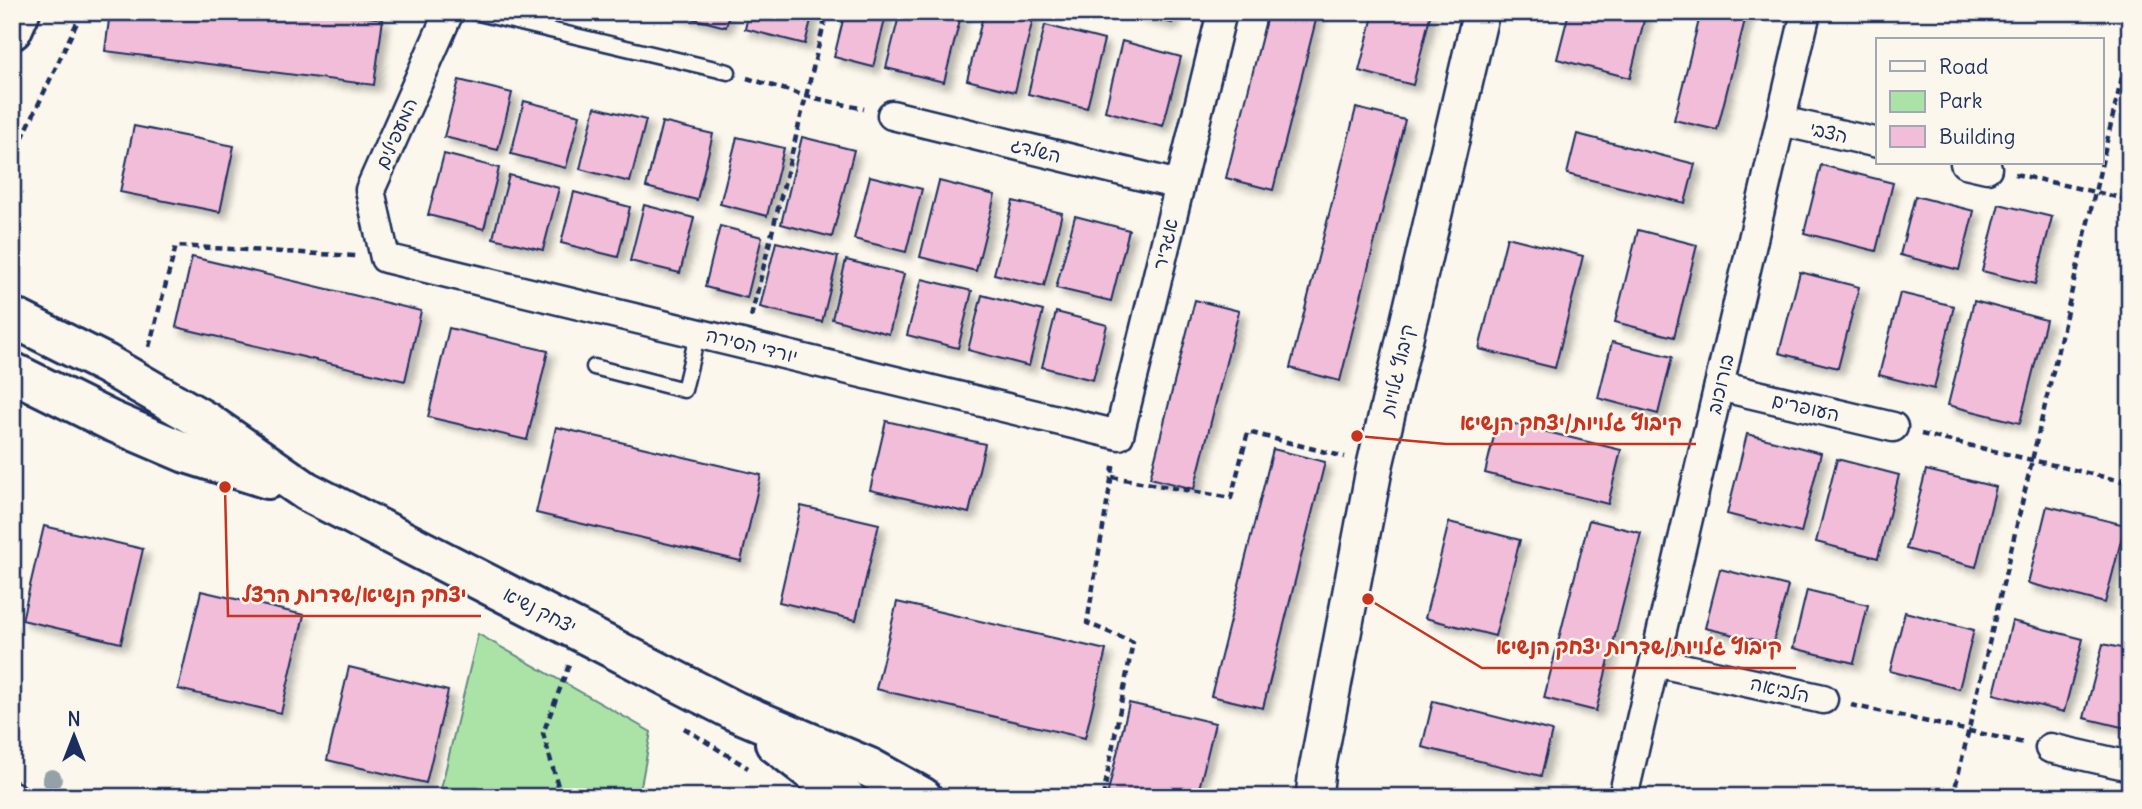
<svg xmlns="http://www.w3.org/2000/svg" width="2142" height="809" viewBox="0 0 2142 809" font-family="Delius,'Playpen Sans Hebrew',sans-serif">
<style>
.green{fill:#abe3a7;stroke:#638982;stroke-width:2}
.building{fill:#f2bdd8;stroke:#1b2f5e;stroke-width:2;filter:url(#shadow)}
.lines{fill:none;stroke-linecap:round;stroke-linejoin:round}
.service-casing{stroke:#1b2f5e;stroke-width:19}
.minor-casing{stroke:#1b2f5e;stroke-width:33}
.tertiary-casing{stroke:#1b2f5e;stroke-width:40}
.secondary-casing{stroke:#1b2f5e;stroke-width:44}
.path{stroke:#1b2f5e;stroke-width:4.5;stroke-dasharray:7 5;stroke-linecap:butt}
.service{stroke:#fbf7ec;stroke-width:14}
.minor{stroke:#fbf7ec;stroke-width:28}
.tertiary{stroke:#fbf7ec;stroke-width:35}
.secondary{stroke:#fbf7ec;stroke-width:38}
.tree{fill:#94a2a8}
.labels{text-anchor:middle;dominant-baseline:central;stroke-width:5;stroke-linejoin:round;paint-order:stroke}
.street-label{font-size:19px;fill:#1b2f5e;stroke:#fbf7ec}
.leader{fill:none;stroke:#c8321e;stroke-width:2.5}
.callout-dot{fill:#c8321e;stroke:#fbf7ec;stroke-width:2.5}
.callout-label{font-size:21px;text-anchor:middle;font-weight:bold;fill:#c8321e;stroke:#fbf7ec;stroke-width:5;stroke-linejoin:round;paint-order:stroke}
</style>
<defs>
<filter id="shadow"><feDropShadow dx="6" dy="6" stdDeviation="3.5" flood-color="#0004"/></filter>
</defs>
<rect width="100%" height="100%" fill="#fbf7ec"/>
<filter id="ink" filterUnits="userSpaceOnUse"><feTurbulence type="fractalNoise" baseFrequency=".0143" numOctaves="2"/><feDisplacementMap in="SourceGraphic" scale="14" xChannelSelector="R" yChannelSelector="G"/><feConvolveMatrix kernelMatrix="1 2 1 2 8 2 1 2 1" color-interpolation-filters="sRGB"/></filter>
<g filter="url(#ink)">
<polygon class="green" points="478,634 651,732 639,797 439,797"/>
<g class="building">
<polygon points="110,12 331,12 383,19 374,85 105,51"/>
<polygon points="667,12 730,12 726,27"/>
<polygon points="749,12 813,12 805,44 745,29"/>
<polygon points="845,12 887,12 873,67 834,57"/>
<polygon points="900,12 962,12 944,82 886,68"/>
<polygon points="984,12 1023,12 1034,15 1015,92 967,80"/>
<polygon points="1136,12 1175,12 1172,23 1135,14"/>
<polygon points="1268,12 1318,12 1273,190 1226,178"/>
<polygon points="1374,12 1431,12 1413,85 1359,71"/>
<polygon points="1569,12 1646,12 1630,78 1557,59"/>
<polygon points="1701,12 1747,12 1717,130 1674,120"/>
<polygon points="1045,25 1104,40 1087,108 1028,94"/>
<polygon points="1122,41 1181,57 1163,126 1105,111"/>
<polygon points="459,80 512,93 498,150 444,137"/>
<polygon points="524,101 580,115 566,168 511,154"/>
<polygon points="595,107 646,120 630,182 580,169"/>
<polygon points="1356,108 1405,120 1340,381 1290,368"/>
<polygon points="662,122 713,134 697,200 646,187"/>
<polygon points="134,126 234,146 220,212 120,192"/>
<polygon points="1577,134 1695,164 1685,203 1567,174"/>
<polygon points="737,137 784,148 767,216 720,204"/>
<polygon points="802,137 854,150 832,237 781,224"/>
<polygon points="444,154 499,168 484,229 428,215"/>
<polygon points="1821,165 1893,183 1876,251 1804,233"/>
<polygon points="509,175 559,188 543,250 493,238"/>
<polygon points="870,176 922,189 906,252 854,239"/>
<polygon points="939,181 995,195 976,271 920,257"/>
<polygon points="574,192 630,207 618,257 561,243"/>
<polygon points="1915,196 1974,211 1959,270 1900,255"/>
<polygon points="1013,201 1062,213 1044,286 994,274"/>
<polygon points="1999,204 2052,217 2035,284 1982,271"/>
<polygon points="644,205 694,218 680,273 630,261"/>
<polygon points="1075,216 1129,230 1111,301 1056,288"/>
<polygon points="720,226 762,237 747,298 705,287"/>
<polygon points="1638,230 1697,245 1674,337 1615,322"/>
<polygon points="1507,237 1583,256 1555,368 1479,349"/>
<polygon points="776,242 838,257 822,322 760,307"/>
<polygon points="192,257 421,311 405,381 176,327"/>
<polygon points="846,260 904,274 889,334 832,319"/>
<polygon points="1800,272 1859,287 1838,368 1779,353"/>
<polygon points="922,279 972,291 958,348 907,335"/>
<polygon points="1900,293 1954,306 1934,389 1879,375"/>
<polygon points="982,295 1043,311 1029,366 968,350"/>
<polygon points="1195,300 1239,311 1194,489 1150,478"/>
<polygon points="1974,301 2046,320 2020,423 1948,405"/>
<polygon points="1056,312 1107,325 1093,380 1042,367"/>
<polygon points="449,328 548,351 527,440 428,417"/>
<polygon points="1612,342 1672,357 1658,414 1598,398"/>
<polygon points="1498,420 1621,450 1608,504 1485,473"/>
<polygon points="886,421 985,444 969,513 870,490"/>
<polygon points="556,427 761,475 741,561 536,513"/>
<polygon points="1747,434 1821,453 1801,533 1727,514"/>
<polygon points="1273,449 1325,462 1263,708 1211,696"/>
<polygon points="1837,459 1899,475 1878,558 1816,542"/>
<polygon points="1926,470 1996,487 1976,567 1906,549"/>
<polygon points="801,506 879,524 856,620 779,602"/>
<polygon points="2047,506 2125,525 2105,603 2028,583"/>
<polygon points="1589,520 1641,533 1596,711 1544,698"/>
<polygon points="1449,522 1520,540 1495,636 1425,618"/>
<polygon points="44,526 143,549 121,643 22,620"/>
<polygon points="1720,569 1788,586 1773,644 1705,628"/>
<polygon points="1807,590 1868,605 1854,663 1793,648"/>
<polygon points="201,591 304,615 281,713 178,689"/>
<polygon points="897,602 1106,650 1085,738 876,689"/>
<polygon points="1905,612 1974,630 1959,689 1890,671"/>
<polygon points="2012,621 2083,639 2064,712 1994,694"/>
<polygon points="2103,644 2130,650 2130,729 2084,718"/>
<polygon points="349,667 448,691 426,783 327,760"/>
<polygon points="1433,701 1552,731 1541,776 1422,747"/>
<polygon points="1129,703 1215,723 1197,797 1107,796"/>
</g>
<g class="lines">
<defs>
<g id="service">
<polyline points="474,12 728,72"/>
<polyline points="594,367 684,390 698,332"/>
</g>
<g id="minor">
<polyline points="449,12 370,190 385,258 1119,435 1222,12"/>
<polyline points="892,115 1179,185"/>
<polyline points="1781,121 1878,143"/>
<polyline points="1965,163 1987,168"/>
<polyline points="1719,386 1893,427"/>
<polyline points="1655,662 1823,699"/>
<polyline points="2050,748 2130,766"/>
<polyline points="12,796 14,797"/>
<polyline points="1623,797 1806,12"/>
</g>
<polyline id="tertiary" points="1314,797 1317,770 1375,465 1481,12"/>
<g id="secondary">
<polyline points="12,30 20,12"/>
<polyline points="12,317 106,364 208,423 306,491 735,711 870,768 922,797"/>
<polyline points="12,372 111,421 186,453 268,479"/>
<polyline points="775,743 845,797"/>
</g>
</defs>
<use href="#service" class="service-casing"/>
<use href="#minor" class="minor-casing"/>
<use href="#tertiary" class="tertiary-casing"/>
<use href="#secondary" class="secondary-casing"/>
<g class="path">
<polyline points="747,78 806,96 864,109"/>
<polyline points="12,160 82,12"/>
<polyline points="2015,174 2130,200"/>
<polyline points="751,317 827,12"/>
<polyline points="149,347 176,246 356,256"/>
<polyline points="1921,434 2130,483"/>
<polyline points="1112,477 1231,498 1248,432 1345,457"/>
<polyline points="1851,705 2024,743"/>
<polyline points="684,728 748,768"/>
<polyline points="561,797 543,733 569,665"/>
<polyline points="1103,797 1133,642 1087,623 1114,462"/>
<polyline points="1953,797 2130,43"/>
</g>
<use href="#service" class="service"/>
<use href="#minor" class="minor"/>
<use href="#tertiary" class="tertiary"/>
<use href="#secondary" class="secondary"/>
</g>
<circle class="tree" cx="52" cy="779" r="10"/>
</g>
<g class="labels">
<g class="street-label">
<text transform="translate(1829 132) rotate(13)">הצבי</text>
<text transform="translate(396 133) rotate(-66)">המעפילים</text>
<text transform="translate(1036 150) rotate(14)">השלדג</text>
<text transform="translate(1165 244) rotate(-76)">אגדיר</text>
<text transform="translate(752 345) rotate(14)">יורדי הסירה</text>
<text transform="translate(1397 370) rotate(-77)">קיבוץ גלויות</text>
<text transform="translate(1720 384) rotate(-77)">בורוכוב</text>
<text transform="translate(1806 407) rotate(13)">העופרים</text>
<text transform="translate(540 610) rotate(27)">יצחק נשיא</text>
<text transform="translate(1780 689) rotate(13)">הלביאה</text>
</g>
</g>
<path class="leader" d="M1357 436L1446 444H1696M225 487L228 616H481M1368 599L1482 668H1796"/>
<g class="callout-dot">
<circle cx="1357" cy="436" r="7"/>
<circle cx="225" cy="487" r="7"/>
<circle cx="1368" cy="599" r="7"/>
</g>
<g class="callout-label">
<text x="1571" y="430">קיבוץ גלויות/יצחק הנשיא</text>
<text x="354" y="602">יצחק הנשיא/שדרות הרצל</text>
<text x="1639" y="654">קיבוץ גלויות/שדרות יצחק הנשיא</text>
</g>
<rect width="2142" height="809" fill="none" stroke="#fbf7ec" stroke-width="42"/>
<rect x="21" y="21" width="2100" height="767" fill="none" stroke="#1b2f5e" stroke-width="2.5" filter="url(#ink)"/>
<rect x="1876" y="38" width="228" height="126" fill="#fbf7ec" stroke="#a1a7b3" stroke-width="2"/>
<rect x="1890" y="61" width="35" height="10" fill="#fbf7ec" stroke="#a1a7b3" stroke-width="2"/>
<text x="1939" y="74" font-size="21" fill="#1b2f5e">Road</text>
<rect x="1890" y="91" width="35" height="21" fill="#abe3a7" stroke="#a1a7b3" stroke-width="2"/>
<text x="1939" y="108" font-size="21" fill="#1b2f5e">Park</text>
<rect x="1890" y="126" width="35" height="21" fill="#f2bdd8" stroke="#a1a7b3" stroke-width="2"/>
<text x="1939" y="144" font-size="21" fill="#1b2f5e">Building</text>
<g transform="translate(74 736)" stroke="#fbf7ec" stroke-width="5" paint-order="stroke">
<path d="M0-5L12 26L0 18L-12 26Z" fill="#1b2f5e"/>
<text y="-10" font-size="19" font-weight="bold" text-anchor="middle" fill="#1b2f5e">N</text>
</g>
</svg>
